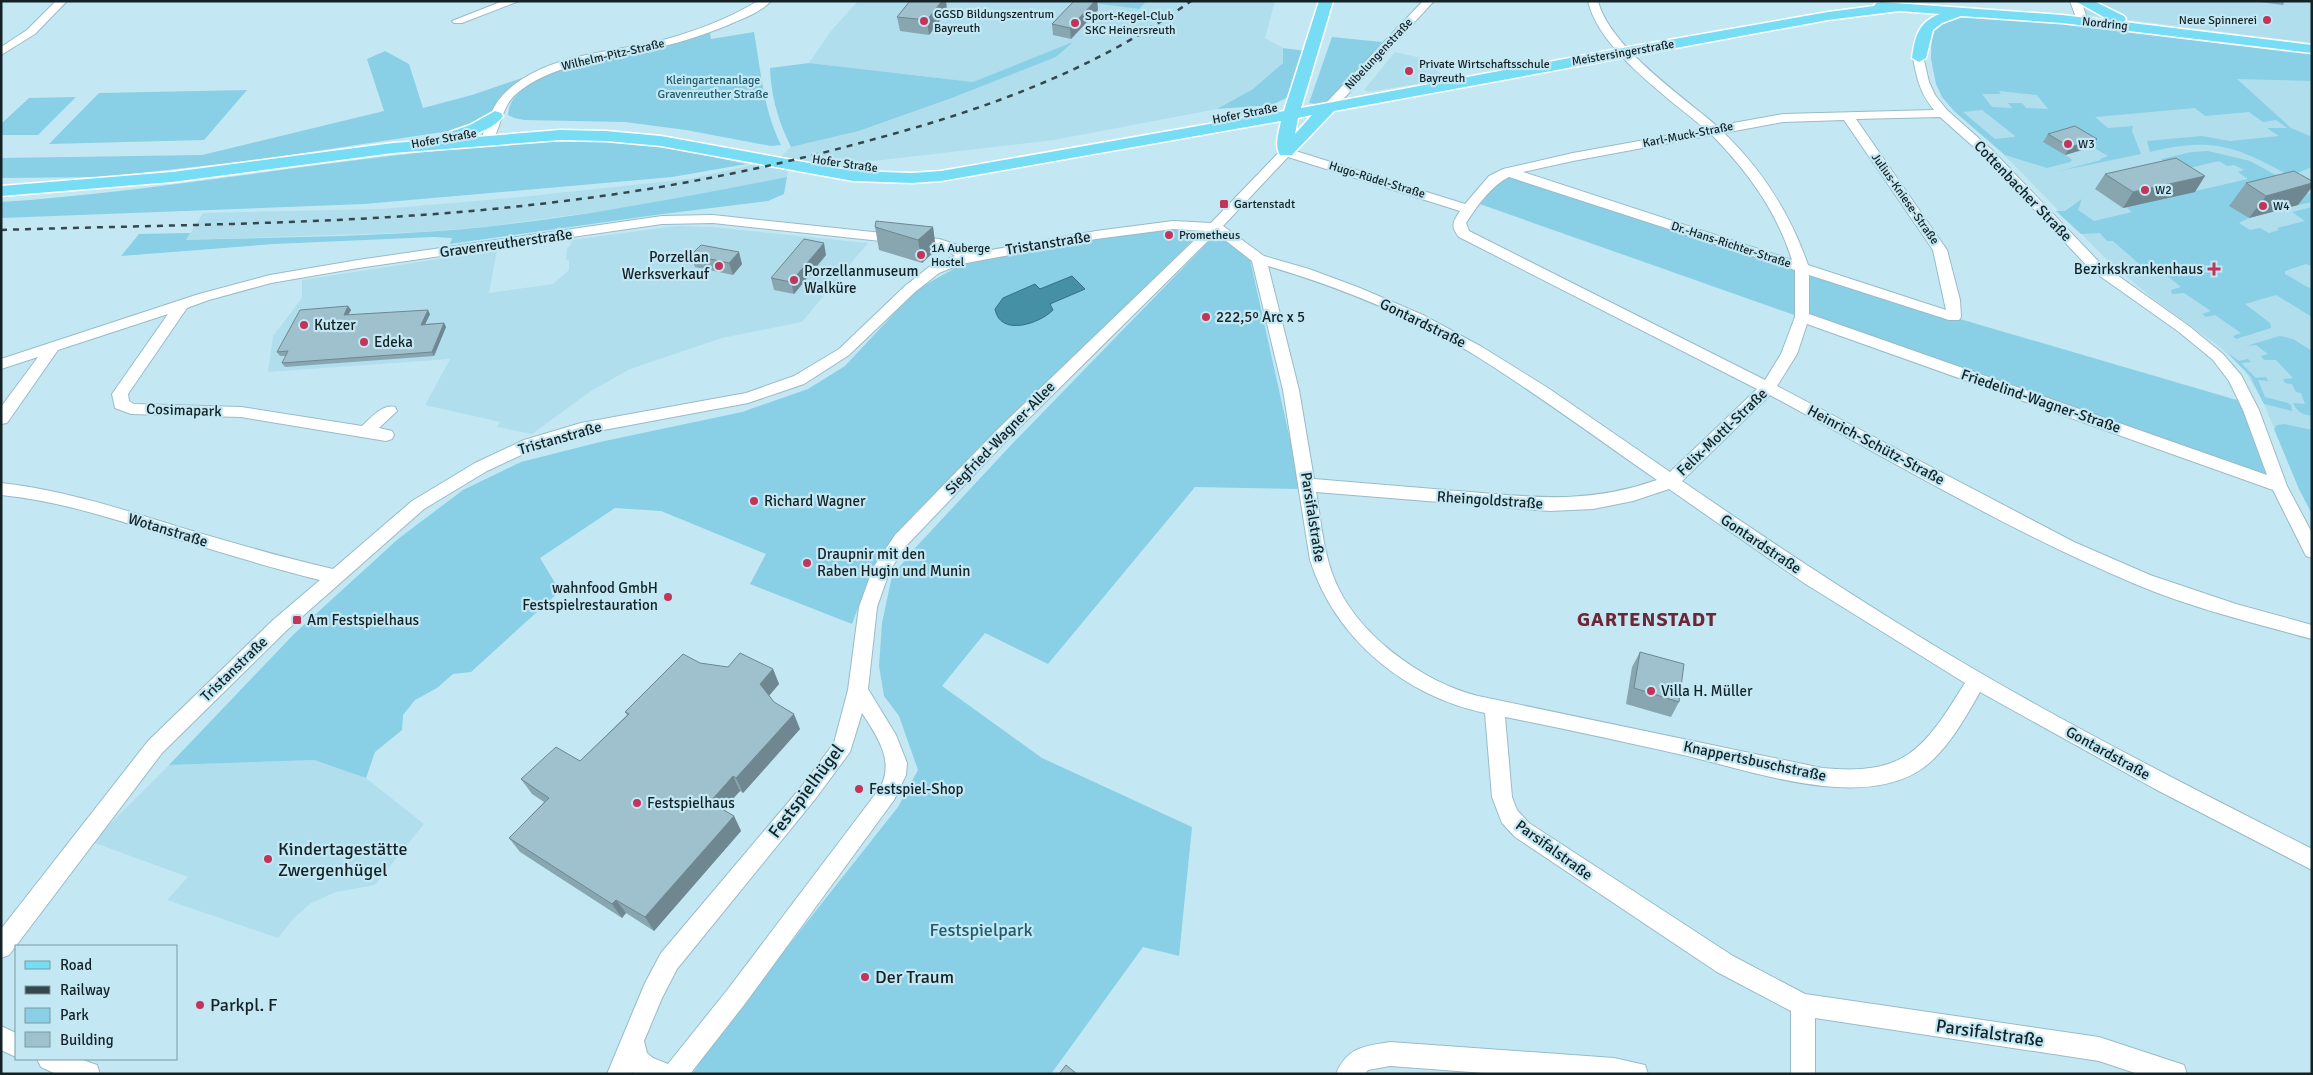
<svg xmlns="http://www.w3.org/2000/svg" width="2313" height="1075" viewBox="0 0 2313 1075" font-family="Signika,sans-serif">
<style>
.built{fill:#b0deed}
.green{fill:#89cfe5;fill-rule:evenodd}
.water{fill:#4690a6;stroke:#376f80}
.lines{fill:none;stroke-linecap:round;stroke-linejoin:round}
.minor-casing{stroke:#98bbc7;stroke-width:2}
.major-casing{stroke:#fff;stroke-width:3}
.minor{fill:#fff;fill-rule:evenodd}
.major{fill:#77ddf5;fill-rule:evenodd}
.rail{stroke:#35474d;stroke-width:2.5;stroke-dasharray:6 6;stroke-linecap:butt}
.wall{fill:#88a6b0}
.shaded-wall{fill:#6f8790}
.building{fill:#9ec1cd;stroke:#6f8790}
.poi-dot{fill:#c3345b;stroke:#c3e8f4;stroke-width:2}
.labels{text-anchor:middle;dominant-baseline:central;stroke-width:4.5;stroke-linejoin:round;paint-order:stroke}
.far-poi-label{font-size:12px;fill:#142226;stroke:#c3e8f4;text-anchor:start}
.far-street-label{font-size:12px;fill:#142226;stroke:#c3e8f4}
.far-park-label{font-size:12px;fill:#205c6c;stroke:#c3e8f4}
.street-label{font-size:15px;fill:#142226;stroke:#c3e8f4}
.poi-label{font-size:15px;fill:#142226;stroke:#c3e8f4;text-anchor:start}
.near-street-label{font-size:18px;fill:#142226;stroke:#c3e8f4}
.near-poi-label{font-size:18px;fill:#142226;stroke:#c3e8f4;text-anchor:start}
.near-park-label{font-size:18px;fill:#205c6c;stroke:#c3e8f4}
.district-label{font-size:20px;font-weight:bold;letter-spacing:1px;fill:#6c2636;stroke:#c3e8f4}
</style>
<rect width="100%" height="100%" fill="#c3e8f4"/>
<g class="built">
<polygon points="858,1 1078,1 1139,9 1147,1 1275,1 1265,38 1283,48 1283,63 1253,89 1217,109 1054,140 788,171 787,177 653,204 484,227 419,232 186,240 203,213 381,209 521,197 689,179 778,159 791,147 860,131 952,98 1056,57 1071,43 973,82 809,63 831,31"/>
<polygon points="2076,1 2312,1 2312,43 2081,14"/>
<polygon points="1940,25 2312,52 2312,514 2299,489 2264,404 2245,371 2220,347 2150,296 2110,263 2000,151 1955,112 1942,97 1933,70 1931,45 1934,27"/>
<polygon points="1395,52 1426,59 1446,79 1369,92 1364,90"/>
<polygon points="676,226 712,227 868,243 802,322 722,338 630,369 591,391 532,434 497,427 500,422 425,405 450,359 268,372 273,336 302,298 302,280 497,250 489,293 553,284 569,270 569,260 566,260 567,248 571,245 571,240"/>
<polygon points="314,760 366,778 424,824 375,885 336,892 311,903 293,919 278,938 167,900 188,877 92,842 169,765"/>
</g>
<g class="green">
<polygon points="1078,1 1147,1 1139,9"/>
<path d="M1959,16L2081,25L2312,52V81L2237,79L2291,128L2312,137V167L2290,176C2235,146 2213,137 2150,152L2147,141L2202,136L2230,141L2279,136L2267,128H2287L2276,120L2263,122L2249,112L2205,116L2195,108L2095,117L2108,128L2133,126L2132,131L2141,154L2059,171L2101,160L2100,159L2108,156L2070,134L2044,142L2070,158L2072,160L2070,162L2047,168L2005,155L1955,112L1942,97L1936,84L1931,59L1932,31L1940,23ZM1999,91L2037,95L2048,109L2026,108L2022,103H2008L2012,108L1992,107L1982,94H2001ZM1982,110L2015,136V137L1995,139L1963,112Z"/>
<path d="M754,32C761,71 763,109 781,145L771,146L686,130L625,122L524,120L514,118L508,115C512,69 608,59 643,52C666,47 688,40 710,33L711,39Z"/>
<polygon points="1332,37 1382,42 1327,106 1309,103"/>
<path d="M1073,42L1056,57L952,98L859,131L791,147C778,121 771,96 770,68L809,63L973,82Z"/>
<polygon points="1283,48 1306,51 1292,95 1272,105 1217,109 1253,89 1283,63"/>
<polygon points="385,51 409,64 423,108 472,95 531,75 498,99 490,114 469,128 264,159 104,177 1,178 1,158 202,155 384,111 367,59"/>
<polygon points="247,90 204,140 49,144 99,93"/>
<polygon points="76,97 38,135 1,135 1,124 29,98"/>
<path d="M586,140L661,146L747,164L672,177L364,204L1,218V202C197,189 390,146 586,140Z"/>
<polygon points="2208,151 2250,161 2312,195 2312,202 2298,205 2277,193 2230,206 2249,218 2239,223 2250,230 2260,228 2269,233 2279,230 2277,228 2305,221 2292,212 2312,207 2312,266 2306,264 2285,271 2285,274 2309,288 2312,287 2312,317 2276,295 2245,304 2270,323 2271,328 2236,339 2233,336 2241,333 2215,315 2206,317 2202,314 2211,311 2184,293 2172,294 2171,290 2181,287 2156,267 2145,269 2113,241 2107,241 2100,233 2081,234 2056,211 2065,211 2082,199 2078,210 2094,221 2132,212 2126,207 2248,179 2238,172 2244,170 2234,165 2227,166 2219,161 2177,171 2161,159 2192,152"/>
<polygon points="1508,173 1953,317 2247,403 2279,486 1474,202"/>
<path d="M787,177L784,194L768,201L655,215L450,244L452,238L433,237L274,244L121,256L139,234L190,233L186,240C286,237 386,237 485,227C586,216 686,197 787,177Z"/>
<path d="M1171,229L1201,232L915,513C884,549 868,580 852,624L750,584L766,554L661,511L615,508L540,558L560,591L471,672L453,674L437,688L415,700L403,715L402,730L375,752L366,778L314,760L169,765L294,634L398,539L463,490L521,462L600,442L742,412L808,389L845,366L916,290L957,267L982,257L1064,243Z"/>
<polygon points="1216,234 1237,244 1249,255 1301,489 1195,487 1048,664 985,633 942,686 1042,758 1192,827 1179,956 1143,947 1051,1074 692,1074 724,1027 898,807 918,770 899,716 884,696 879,666 882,623 892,576 917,546 1013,443"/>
<path d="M2280,336L2293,339L2312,351V416C2302,414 2297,412 2293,403L2305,404L2301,393L2296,392L2292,384L2285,383L2283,379L2293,378L2276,360H2264L2261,356L2268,354L2256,345L2246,346Z"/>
<polygon points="2227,352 2239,361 2248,359 2251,362 2241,363 2256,378 2266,377 2268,381 2258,380 2265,397 2288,403 2291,405 2292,411 2264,404 2250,376"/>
<polygon points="2285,424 2312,430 2312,514 2299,489 2274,429 2277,425"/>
</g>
<path class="water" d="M1072,276L1085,289L1050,304L1053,310C1039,324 1000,337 995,309L1003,298L1035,284L1040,289Z"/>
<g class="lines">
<defs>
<g id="minor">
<polygon points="56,1 67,1 35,34 1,55 1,47 27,30"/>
<polygon points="503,1 519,1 462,23 454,23 452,21"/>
<path d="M758,1H771C762,11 747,17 735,22C706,35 675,44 644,51C601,61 550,64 515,95C501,108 501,128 491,143L487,144L481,140C487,123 493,102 508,90C547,55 606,53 655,42C691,33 726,20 758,1Z"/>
<polygon points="1423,1 1434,1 1334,109 1326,109 1324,106 1326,103"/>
<path d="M1588,1H1598C1609,46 1682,96 1717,126L1783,114L1934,110C1920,93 1917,79 1913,58L1915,56H1923L1929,82L1935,95L1947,110L1992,150L2100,263L2189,326L2223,354L2241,375L2259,410L2287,486L2312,533V558L2306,556L2273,490L1807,324L1797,354L1777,386L2074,542L2150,575L2236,604L2312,625V639C2253,623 2192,608 2135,584C2009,531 1890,460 1770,395L1682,481C1781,549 1880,615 1984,675C2091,737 2202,793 2312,849V870L2155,789L1980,692C1964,720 1945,755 1917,772C1854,809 1749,770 1683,755C1624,742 1565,729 1505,717L1512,797L1517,810L1529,823L1733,956L1805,994L2099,1037L2184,1065L2187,1074H2138L2099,1061L1815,1018V1074H1791V1011L1717,972L1515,837L1502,823L1492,797L1485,713C1405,696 1335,639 1310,560L1283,390L1252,261L1216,233L1010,437L907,545L890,570L877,607L868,689L896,735L907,763L906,775L894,800L744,1005L690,1074H634L632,1072L631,1074H607L645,983L661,953L802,786L834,743L848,690L859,607L873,568L895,535L998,429L1204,231L1173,229L1096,239L961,264L939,273L915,292L849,355L804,384L748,403L582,434L536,448L487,471L424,509L287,630L162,753L9,955L1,958V929L148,741L273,620L320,580C270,568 220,552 170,537C115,519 60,501 1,495V483C66,490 127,511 189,530C237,544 284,558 333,569L412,501L475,463L524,440L581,423L746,393L794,376L839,349L905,286L929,267L955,256L948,251L937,247L713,223L662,224L358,268L271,283L209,300L187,308L128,394L129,401L134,404L241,407L362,426C371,418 382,404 395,407L397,411L379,428L392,431L394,435L392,439L386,441L241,417L131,414L115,408L112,394L168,314L58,350L7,423L1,424V407L38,357L1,369V359L199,294L270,275L358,260L662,216L713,215L939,239L958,245L969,254L1096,231L1173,221L1211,223L1282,149L1286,148L1465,204L1489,176L1503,169L1573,153L1705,129C1668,97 1599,50 1588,1ZM1940,117L1984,156L2090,269L2179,332L2213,360L2229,381L2243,410L2267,475L1809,314V275L1949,320H1959L1961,317L1960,300L1947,250L1856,119ZM1844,120L1933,250L1946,310L1808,265C1790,213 1763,171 1724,133L1783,122ZM1712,135C1748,172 1776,210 1792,260L1523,172L1573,161ZM1288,157L1460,211C1453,222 1450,226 1459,237L1757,389L1670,472L1548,388L1482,347L1423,315L1360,288L1309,269L1264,256L1223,226ZM1509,177L1795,270V317L1781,354L1765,380L1469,231L1466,223C1477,206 1491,186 1509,177ZM1268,266C1339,287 1409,315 1473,354C1536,393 1596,438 1657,480C1585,505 1532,497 1458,491C1410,487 1362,483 1314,479L1299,390ZM1669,489L1804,583L1965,683C1923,750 1906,776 1822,768L1478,696C1422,682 1355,633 1334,578C1323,551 1321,520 1316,492L1550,511L1593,509L1633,501ZM862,713C877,736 895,761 880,788L728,989L668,1064L653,1058L647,1053L644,1041L662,998L677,969L816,798L850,752Z"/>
<polygon points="2070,1 2081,1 2088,21 2086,23 2078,23"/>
<polygon points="1,1026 16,1033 16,1057 1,1050"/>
<path d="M1390,1042L1614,1058L1645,1065L1648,1074H1498L1390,1066L1368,1070L1365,1074H1336C1347,1047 1365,1046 1390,1042Z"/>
<polygon points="37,1059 80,1059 97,1065 100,1074 56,1074 41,1067"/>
</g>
<path id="major" d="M1319,1H1333L1301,108L1623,48L1828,12L1874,6L1876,3L1881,2L2062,15L2111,21L2075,1H2094L2124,16L2126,19L2124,22L2312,45V53L2062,23L1961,16L1942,23L1933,30L1926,58L1919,62L1912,58C1915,37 1918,22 1940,14L1899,11L1828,20L1334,111L1292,155H1280C1274,145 1279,132 1281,121L941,181L912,183L853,181L661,146L606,141L560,140L393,153L172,182L1,196V186L172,172L393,143L451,139L448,135L450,132L470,125L495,111L501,113L503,116C495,128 477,133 464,138L560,130L606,131L661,136L853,171L912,173L941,171L1284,111ZM1312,115L1295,134L1298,118Z"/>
</defs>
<use href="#minor" class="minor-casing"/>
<use href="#major" class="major-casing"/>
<use href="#minor" class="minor"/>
<use href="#major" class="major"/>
<path class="rail" d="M1,230C186,224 372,225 556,202C666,189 775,167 882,137C992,107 1098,68 1191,1"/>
</g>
<g class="wall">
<polygon points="910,1 946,1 947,11 929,35 900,31 897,17"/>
<polygon points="1074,1 1097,1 1098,10 1071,39 1053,35 1052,24"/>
<polygon points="2252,1 2285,1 2283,5"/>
<polygon points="2048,134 2097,139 2092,147 2065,155 2043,142"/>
<polygon points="2105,174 2195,192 2123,208 2095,189"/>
<polygon points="2246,183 2298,205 2249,218 2229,206"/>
<polygon points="875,227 933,227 936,250 922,263 879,250"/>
<polygon points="691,255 742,264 733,275 695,267"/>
<polygon points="826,255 794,294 774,290 771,278"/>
<polygon points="348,306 351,310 348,315 430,314 425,324 444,323 446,327 434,356 285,367 282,363 286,356 280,356 277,352"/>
<polygon points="1640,652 1679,702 1671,717 1626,704 1632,667"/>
<polygon points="728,667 773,669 779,684 769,696 774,702 800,729 743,793 740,791 723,810 734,816 741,831 654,931 626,913 622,918 520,852 509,838 544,802 532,794 521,779 580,761 627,715 625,712"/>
</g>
<g class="shaded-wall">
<polygon points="942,1 946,1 947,11 929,35 927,20"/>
<polygon points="1095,1 1097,1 1098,10 1071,39 1070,28"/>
<polygon points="2097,139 2092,147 2065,155 2070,147"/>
<polygon points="2205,176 2195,192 2123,208 2133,192"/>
<polygon points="2312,183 2312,187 2298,205 2249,218 2266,196"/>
<polygon points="933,227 936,250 922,263 918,240"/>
<polygon points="824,243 826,255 794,294 791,282"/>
<polygon points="739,252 742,264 733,275 729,263"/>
<polygon points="348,306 351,310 346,319 344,315"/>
<polygon points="428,310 430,314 423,329 421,325"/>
<polygon points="444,323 446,327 434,356 432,352"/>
<polygon points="773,669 779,684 766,699 760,684"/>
<polygon points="794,714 800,729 743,793 736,778"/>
<polygon points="733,776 740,791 717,816 710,802"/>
<polygon points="734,816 741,831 654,931 645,917"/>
<polygon points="616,900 626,913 622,918 612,904"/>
</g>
<g class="building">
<polygon points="910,1 942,1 927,20 897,17"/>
<polygon points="1074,1 1095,1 1070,28 1052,24"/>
<polygon points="2075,126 2097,139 2070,147 2048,134"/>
<polygon points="2176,158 2205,176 2133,192 2105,174"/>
<polygon points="2294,171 2312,181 2312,183 2266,196 2246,183"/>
<polygon points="876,221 933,227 918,240 875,227"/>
<polygon points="804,239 824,243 791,282 771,278"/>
<polygon points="701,245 739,252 729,263 691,255"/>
<polygon points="348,306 344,315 428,310 421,325 444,323 432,352 282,363 288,351 277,352 300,310"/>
<polygon points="1640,652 1684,664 1679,702 1634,688"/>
<polygon points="740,653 773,669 760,684 774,702 794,714 736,778 733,776 710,802 734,816 645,917 616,900 612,904 509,838 549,798 521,779 556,747 580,761 629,714 625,712 683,654 700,663 728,667"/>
<polygon points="1066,1065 1077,1074 1059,1074"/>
</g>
<g class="poi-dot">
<circle cx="2267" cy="20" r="5"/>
<circle cx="924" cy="21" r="5"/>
<circle cx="1075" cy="23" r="5"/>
<circle cx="1409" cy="71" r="5"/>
<circle cx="2068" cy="144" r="5"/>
<circle cx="2145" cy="190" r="5"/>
<rect x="1219" y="199" width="10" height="10" rx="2.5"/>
<circle cx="2263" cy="206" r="5"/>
<circle cx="1169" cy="235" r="5"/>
<circle cx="921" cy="255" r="5"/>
<circle cx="719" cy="266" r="5"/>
<path d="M2211.5 261.5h5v5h5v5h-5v5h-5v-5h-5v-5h5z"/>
<circle cx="794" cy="280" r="5"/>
<circle cx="1206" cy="317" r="5"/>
<circle cx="304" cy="325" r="5"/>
<circle cx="364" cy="342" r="5"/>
<circle cx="754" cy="501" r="5"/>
<circle cx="807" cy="563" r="5"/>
<circle cx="668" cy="597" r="5"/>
<rect x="292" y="615" width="10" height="10" rx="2.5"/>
<circle cx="1651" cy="691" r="5"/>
<circle cx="859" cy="789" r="5"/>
<circle cx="637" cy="803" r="5"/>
<circle cx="268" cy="859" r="5"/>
<circle cx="865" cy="977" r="5"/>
<circle cx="200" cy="1005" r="5"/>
</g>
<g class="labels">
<g class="far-poi-label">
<text x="934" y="14">GGSD Bildungszentrum<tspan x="934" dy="14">Bayreuth</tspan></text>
<text x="1085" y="16">Sport-Kegel-Club<tspan x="1085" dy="14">SKC Heinersreuth</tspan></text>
<text x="2257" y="20" text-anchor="end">Neue Spinnerei</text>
<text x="1419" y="64">Private Wirtschaftsschule<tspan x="1419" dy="14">Bayreuth</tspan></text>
<text x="2078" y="144">W3</text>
<text x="2155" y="190">W2</text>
<text x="1234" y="204">Gartenstadt</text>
<text x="2273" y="206">W4</text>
<text x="1179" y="235">Prometheus</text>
<text x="931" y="248">1A Auberge<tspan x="931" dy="14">Hostel</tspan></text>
</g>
<g class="far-street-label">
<text transform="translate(2105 24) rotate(6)">Nordring</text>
<text transform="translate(1623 53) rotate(-10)">Meistersingerstraße</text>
<text transform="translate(1379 54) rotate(-47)">Nibelungenstraße</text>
<text transform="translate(613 55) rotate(-13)">Wilhelm-Pitz-Straße</text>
<text transform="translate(1245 114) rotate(-11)">Hofer Straße</text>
<text transform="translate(1688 135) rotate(-11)">Karl-Muck-Straße</text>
<text transform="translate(444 139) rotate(-10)">Hofer Straße</text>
<text transform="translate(845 164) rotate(8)">Hofer Straße</text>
<text transform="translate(1377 180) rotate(17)">Hugo-Rüdel-Straße</text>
<text transform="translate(1905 199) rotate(55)">Julius-Kniese-Straße</text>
<text transform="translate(1731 245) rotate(18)">Dr.-Hans-Richter-Straße</text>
</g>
<g class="far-park-label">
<text x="713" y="80">Kleingartenanlage<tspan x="713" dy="14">Gravenreuther Straße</tspan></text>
</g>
<g class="street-label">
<text transform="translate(2023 191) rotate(46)">Cottenbacher Straße</text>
<text transform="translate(506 243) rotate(-8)">Gravenreutherstraße</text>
<text transform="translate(1048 243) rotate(-9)">Tristanstraße</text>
<text transform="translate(1423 323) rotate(26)">Gontardstraße</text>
<text transform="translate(2041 401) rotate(19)">Friedelind-Wagner-Straße</text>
<text transform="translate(184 410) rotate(2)">Cosimapark</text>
<text transform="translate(1722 432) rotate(-44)">Felix-Mottl-Straße</text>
<text transform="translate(560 438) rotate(-16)">Tristanstraße</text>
<text transform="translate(1000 438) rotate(-46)">Siegfried-Wagner-Allee</text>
<text transform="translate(1876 445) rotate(28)">Heinrich-Schütz-Straße</text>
<text transform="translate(1490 500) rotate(4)">Rheingoldstraße</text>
<text transform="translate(1313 517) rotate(81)">Parsifalstraße</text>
<text transform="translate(168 530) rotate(17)">Wotanstraße</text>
<text transform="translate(1761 544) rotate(34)">Gontardstraße</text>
<text transform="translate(234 669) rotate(-44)">Tristanstraße</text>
<text transform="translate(2108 753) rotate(29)">Gontardstraße</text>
<text transform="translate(1755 761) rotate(12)">Knappertsbuschstraße</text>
<text transform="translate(1554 850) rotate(36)">Parsifalstraße</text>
</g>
<g class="poi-label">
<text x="709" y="257" text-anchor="end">Porzellan<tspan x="709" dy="17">Werksverkauf</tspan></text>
<text x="2203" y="269" text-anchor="end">Bezirkskrankenhaus</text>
<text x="804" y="271">Porzellanmuseum<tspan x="804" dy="17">Walküre</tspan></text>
<text x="1216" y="317">222,5º Arc x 5</text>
<text x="314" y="325">Kutzer</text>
<text x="374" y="342">Edeka</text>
<text x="764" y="501">Richard Wagner</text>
<text x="817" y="554">Draupnir mit den<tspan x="817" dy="17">Raben Hugin und Munin</tspan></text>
<text x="658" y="588" text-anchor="end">wahnfood GmbH<tspan x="658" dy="17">Festspielrestauration</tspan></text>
<text x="307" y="620">Am Festspielhaus</text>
<text x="1661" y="691">Villa H. Müller</text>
<text x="869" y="789">Festspiel-Shop</text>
<text x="647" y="803">Festspielhaus</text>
</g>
<g class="near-street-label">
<text transform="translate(806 791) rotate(-53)">Festspielhügel</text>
<text transform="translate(1990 1033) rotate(8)">Parsifalstraße</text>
</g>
<g class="near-poi-label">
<text x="278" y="849">Kindertagestätte<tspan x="278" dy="21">Zwergenhügel</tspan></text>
<text x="875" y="977">Der Traum</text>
<text x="210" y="1005">Parkpl. F</text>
</g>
<g class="near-park-label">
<text x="981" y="930">Festspielpark</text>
</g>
<g class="district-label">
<text x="1647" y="619">GARTENSTADT</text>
</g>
</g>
<rect width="2313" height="1075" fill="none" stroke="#142226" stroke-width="5"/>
<rect x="15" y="945" width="162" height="115" fill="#c3e8f4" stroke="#7d99a2"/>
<rect x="25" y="961" width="25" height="8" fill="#77ddf5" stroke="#7d99a2"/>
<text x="60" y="970" font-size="15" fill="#142226">Road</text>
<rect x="25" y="986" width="25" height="8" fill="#35474d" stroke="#7d99a2"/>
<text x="60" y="995" font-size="15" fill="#142226">Railway</text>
<rect x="25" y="1008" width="25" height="15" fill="#89cfe5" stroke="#7d99a2"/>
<text x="60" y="1020" font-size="15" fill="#142226">Park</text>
<rect x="25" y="1032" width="25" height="15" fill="#9ec1cd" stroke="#7d99a2"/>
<text x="60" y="1045" font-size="15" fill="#142226">Building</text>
</svg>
